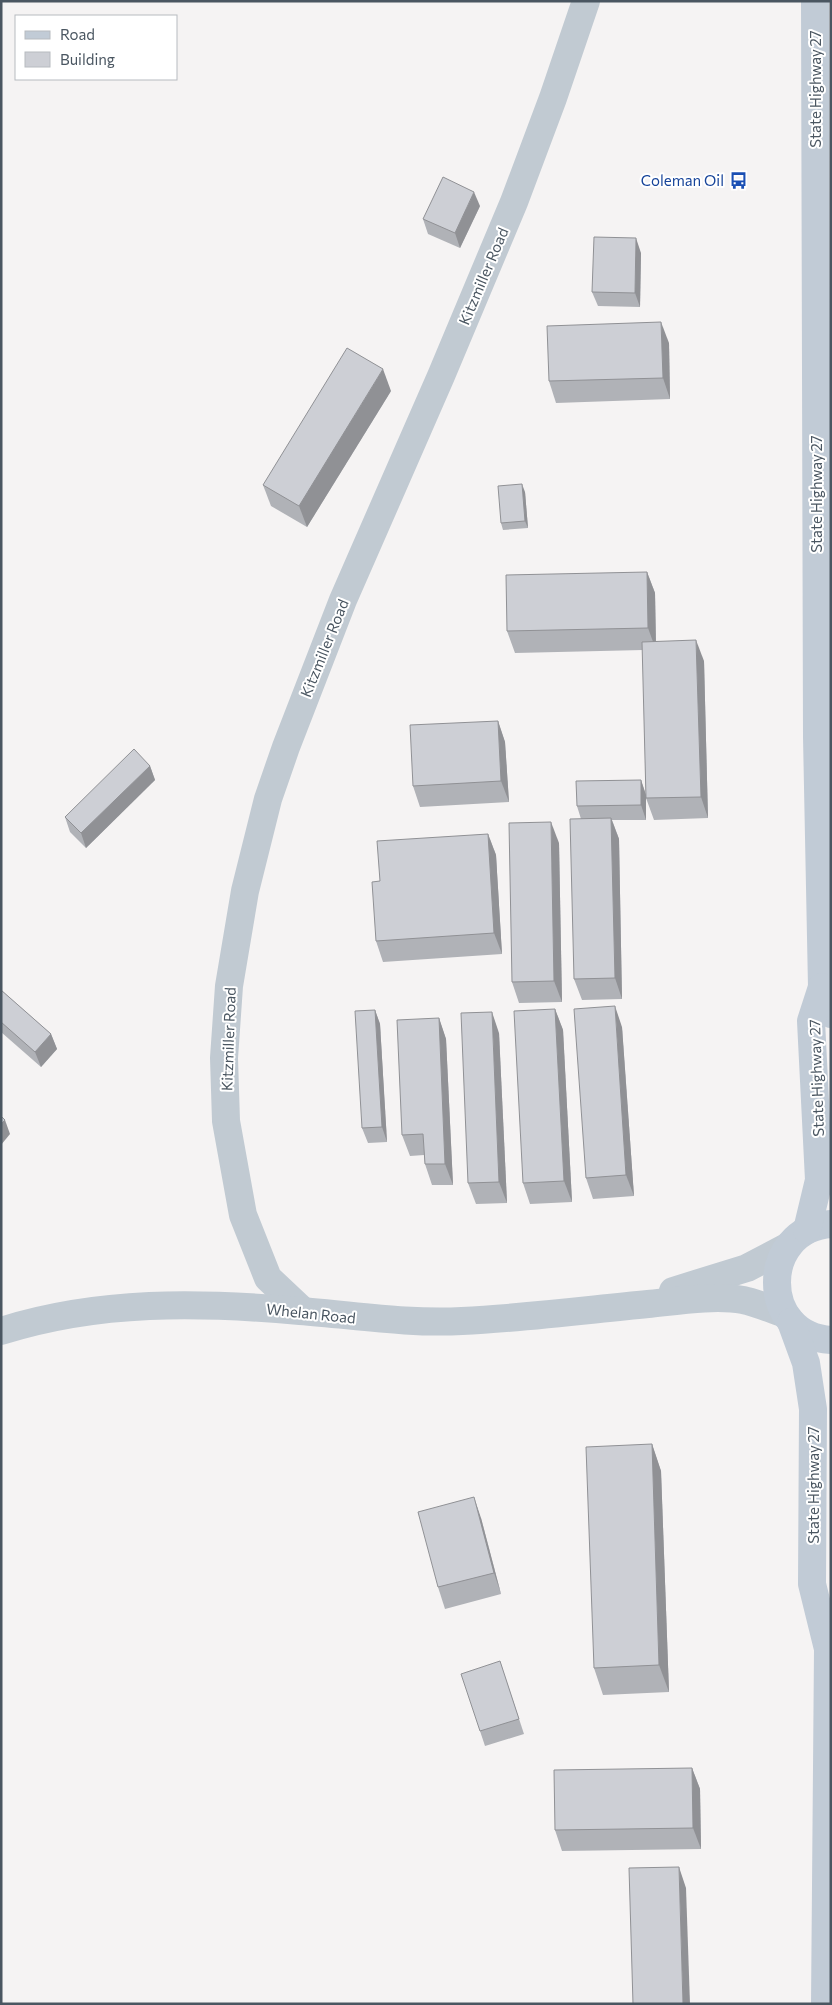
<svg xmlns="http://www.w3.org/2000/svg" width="832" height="2005" viewBox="0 0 832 2005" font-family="Commissioner,sans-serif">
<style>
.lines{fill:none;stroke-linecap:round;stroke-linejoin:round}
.minor{stroke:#c1cad2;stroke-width:28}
.secondary{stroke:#c1cbd6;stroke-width:28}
.wall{fill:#b0b2b7}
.shaded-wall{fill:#909195}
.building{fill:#cdcfd5;stroke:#909195}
.labels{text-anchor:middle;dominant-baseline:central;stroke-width:4;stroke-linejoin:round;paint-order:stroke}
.street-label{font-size:15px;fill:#4a5661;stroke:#fff}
.transit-label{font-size:15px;fill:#164399;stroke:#fff;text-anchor:end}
</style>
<rect width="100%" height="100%" fill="#f5f3f3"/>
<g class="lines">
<g class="minor">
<polyline points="673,1291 747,1268 787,1247"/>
<polyline points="303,1311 268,1278 243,1215 226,1121 224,1058 229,986 245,891 268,799 286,747 343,600 441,376 514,202 553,98 586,1"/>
<path d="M1,1331C99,1300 199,1302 300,1311C354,1315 408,1324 462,1321C525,1318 586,1310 648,1304C677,1301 715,1295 743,1300C757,1303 771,1309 785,1314"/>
</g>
<g class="secondary">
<polyline points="815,1 817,737 822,987 831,1014"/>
<path d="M831,1224C759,1229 759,1336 831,1340"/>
<polyline points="807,1230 819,1180 811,1021 822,987"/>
<polyline points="791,1322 806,1363 813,1409 812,1584 828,1649"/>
<polyline points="825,2004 828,1649 831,1635"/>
</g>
</g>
<g class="wall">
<polygon points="480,206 460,248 428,234 423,219"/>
<polygon points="641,253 640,307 598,306 592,292"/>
<polygon points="669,343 670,399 556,403 549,381"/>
<polygon points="391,391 307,527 271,506 263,485"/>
<polygon points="525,492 528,528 503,530 501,523"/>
<polygon points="647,572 655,593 656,641 704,661 708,818 654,820 646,798 643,650 515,653 507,631"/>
<polygon points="498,721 505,742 509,802 420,807 413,786"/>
<polygon points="150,766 155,780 86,848 70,832 65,817"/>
<polygon points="641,780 646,795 646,820 612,820 619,839 622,999 582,1000 574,979 581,819 577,806"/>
<polygon points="488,834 496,855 502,954 383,962 376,941"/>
<polygon points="559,843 562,1002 519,1003 512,982"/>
<polygon points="1,990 51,1034 57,1049 41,1067 1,1032"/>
<polygon points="555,1009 563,1030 572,1202 530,1204 523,1183"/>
<polygon points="375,1010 380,1024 387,1142 368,1143 362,1128"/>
<polygon points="439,1018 446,1039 453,1185 432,1185 425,1164 424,1155 410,1156 402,1135"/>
<polygon points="622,1027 634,1196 593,1199 586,1178"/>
<polygon points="499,1033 507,1203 476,1204 468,1183"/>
<polygon points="652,1444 661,1471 669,1692 603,1695 594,1668"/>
<polygon points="481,1518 501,1594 445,1609 438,1587"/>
<polygon points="500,1661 524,1734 485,1746 480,1731"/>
<polygon points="692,1768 700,1789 701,1849 562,1851 555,1830"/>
</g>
<g class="shaded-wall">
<polygon points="474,192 480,206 460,248 455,233"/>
<polygon points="636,238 641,253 640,307 635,293"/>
<polygon points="661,322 669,343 670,399 663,378"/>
<polygon points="383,369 391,391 307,527 299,506"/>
<polygon points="522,484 525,492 528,528 525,521"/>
<polygon points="647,572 655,593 656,650 648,628"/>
<polygon points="696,640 704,661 708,818 701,797"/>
<polygon points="498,721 505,742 509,802 501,781"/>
<polygon points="150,766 155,780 86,848 81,833"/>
<polygon points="641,780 646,795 646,820 641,805"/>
<polygon points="611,818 619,839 622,999 615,978"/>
<polygon points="551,822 559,843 562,1002 554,981"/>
<polygon points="488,834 496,855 502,954 494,933"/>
<polygon points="615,1006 622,1027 634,1196 626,1175"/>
<polygon points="555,1009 563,1030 572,1202 564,1181"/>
<polygon points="375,1010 380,1024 387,1142 382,1127"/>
<polygon points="492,1012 499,1033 507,1203 499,1182"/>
<polygon points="439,1018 446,1039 453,1185 445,1164"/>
<polygon points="51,1034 57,1049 41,1067 35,1052"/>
<polygon points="5,1120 10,1134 1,1145 1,1124"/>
<polygon points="652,1444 661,1471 669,1692 659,1665"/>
<polygon points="474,1497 481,1518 501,1594 494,1573"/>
<polygon points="692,1768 700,1789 701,1849 693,1828"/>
<polygon points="679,1867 686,1888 690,2004 683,2004"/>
</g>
<g class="building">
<polygon points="443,177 474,192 455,233 423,219"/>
<polygon points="594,237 636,238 635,293 592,292"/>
<polygon points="661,322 663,378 549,381 547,326"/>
<polygon points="347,348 383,369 299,506 263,485"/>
<polygon points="522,484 525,521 501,523 498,486"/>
<polygon points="647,572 648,628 507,631 506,575"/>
<polygon points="696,640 701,797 646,798 642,642"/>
<polygon points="498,721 501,781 413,786 410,725"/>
<polygon points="134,749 150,766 81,833 65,817"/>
<polygon points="641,780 641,805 577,806 576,781"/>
<polygon points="611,818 615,978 574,979 570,819"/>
<polygon points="551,822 554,981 512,982 509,823"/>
<polygon points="488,834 494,933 376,941 372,882 380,881 377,841"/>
<polygon points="1,990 51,1034 35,1052 1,1022"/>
<polygon points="615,1006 626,1175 586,1178 574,1009"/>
<polygon points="555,1009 564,1181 523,1183 514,1011"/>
<polygon points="375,1010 382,1127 362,1128 355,1011"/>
<polygon points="492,1012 499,1182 468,1183 461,1013"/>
<polygon points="439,1018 445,1164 425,1164 423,1134 402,1135 397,1020"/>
<polygon points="1,1116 5,1120 1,1124"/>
<polygon points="652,1444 659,1665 594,1668 586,1447"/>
<polygon points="474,1497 494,1573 438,1587 418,1512"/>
<polygon points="500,1661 519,1719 480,1731 461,1674"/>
<polygon points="692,1768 693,1828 555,1830 554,1770"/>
<polygon points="679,1867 683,2004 633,2004 629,1868"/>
</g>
<defs>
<symbol id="bus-bare" viewBox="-9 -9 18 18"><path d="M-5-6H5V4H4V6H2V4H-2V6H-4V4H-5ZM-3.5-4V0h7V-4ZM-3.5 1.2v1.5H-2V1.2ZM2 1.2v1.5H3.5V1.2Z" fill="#1a4fb4" stroke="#fff" stroke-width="2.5" paint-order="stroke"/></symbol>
</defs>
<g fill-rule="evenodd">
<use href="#bus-bare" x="726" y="168" width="25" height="25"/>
</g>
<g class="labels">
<g class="street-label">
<text transform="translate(815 89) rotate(-90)">State Highway 27</text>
<text transform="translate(483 276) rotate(-67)">Kitzmiller Road</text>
<text transform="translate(816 494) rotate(-90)">State Highway 27</text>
<text transform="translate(324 648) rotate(-68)">Kitzmiller Road</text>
<text transform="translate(228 1039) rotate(-88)">Kitzmiller Road</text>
<text transform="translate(816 1078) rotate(-92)">State Highway 27</text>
<text transform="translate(311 1313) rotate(6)">Whelan Road</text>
<text transform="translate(813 1485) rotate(-90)">State Highway 27</text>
</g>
<g class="transit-label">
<text x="724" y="180">Coleman Oil</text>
</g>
</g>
<rect width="832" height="2005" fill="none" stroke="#4a5661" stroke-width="5"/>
<rect x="15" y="15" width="162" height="65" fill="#ffffff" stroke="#b7bbc0"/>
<rect x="25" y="31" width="25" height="8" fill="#c1cbd6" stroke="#b7bbc0"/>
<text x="60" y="40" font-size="15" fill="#4a5661">Road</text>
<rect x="25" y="52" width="25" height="15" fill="#cdcfd5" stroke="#b7bbc0"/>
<text x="60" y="65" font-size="15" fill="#4a5661">Building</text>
</svg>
